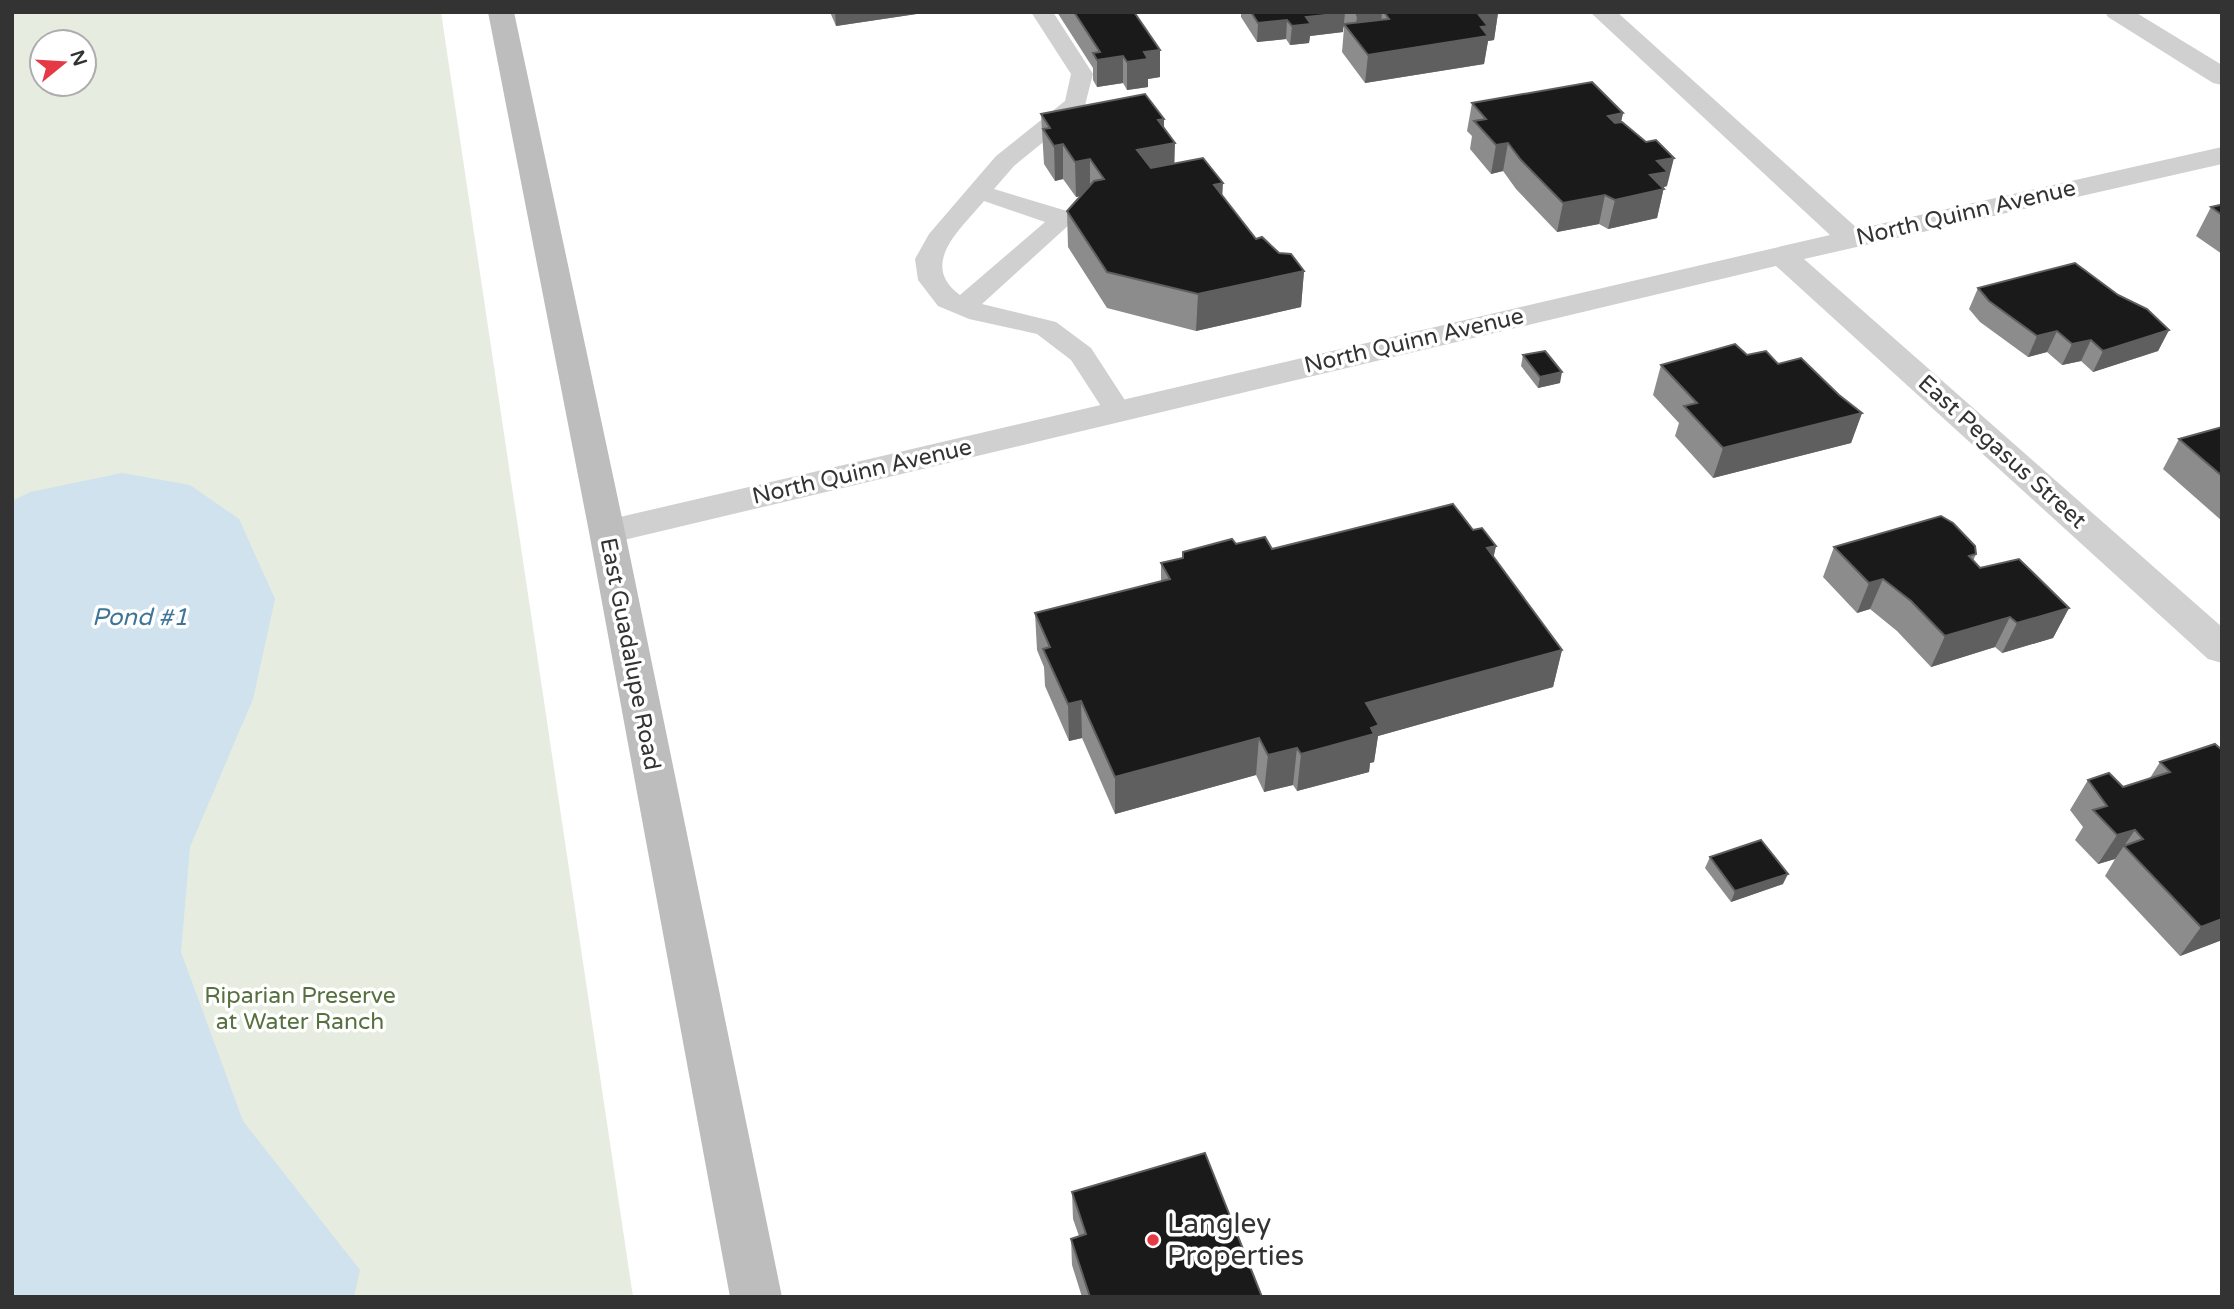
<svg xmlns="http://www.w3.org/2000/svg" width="2234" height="1309" viewBox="0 0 2234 1309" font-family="'Varela Round',sans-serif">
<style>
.green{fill:#e6ecdf;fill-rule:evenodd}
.water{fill:#cfe2ee}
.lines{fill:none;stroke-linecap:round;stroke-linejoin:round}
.lane{fill:#d0d0d0;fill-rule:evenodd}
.street{fill:#d0d0d0;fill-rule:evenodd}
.secondary{fill:#bdbdbd;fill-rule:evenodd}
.wall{fill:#8c8c8c}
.shaded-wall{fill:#5f5f5f}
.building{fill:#1a1a1a;stroke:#5f5f5f;stroke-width:2}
.poi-dot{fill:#e63946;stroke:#fff;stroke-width:2.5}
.labels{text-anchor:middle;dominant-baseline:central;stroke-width:7;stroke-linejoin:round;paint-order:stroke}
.street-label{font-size:23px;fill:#333;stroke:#fff}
.park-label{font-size:23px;fill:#56703f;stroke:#fff}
.water-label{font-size:24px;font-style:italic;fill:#3f7597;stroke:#fff}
.near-poi-label{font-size:28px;fill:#333;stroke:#fff;text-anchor:start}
</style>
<rect width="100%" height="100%" fill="#fff"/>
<path class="green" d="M12,12H441L633,1297H12ZM42,42H84V84H42Z"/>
<polygon class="water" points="122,473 190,485 239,519 275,599 253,699 190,847 181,952 243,1121 360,1270 354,1297 12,1297 12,501 30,492"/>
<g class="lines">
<path class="lane" d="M1031,12H1053L1093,74L1084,109L1014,166L994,189L1067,211L1071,216L1070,224L982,304L1056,322L1091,348L1132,411L1128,417L1118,420L1108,417L1071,360L1037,334L969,319L938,306L918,280L915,259L929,234L996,156L1065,101L1071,74ZM984,201L1045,222L960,295C918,264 961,229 984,201Z"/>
<g class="street">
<polygon points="1590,12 1617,12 1858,229 2222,147 2222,164 1804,259 2222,627 2222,663 2208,659 1776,266 607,544 594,541 589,532 594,523 607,520 1830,235"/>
<polygon points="2105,12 2135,12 2222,65 2222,85 2213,83 2108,17"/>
</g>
<polygon class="secondary" points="488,12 514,12 625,532 782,1297 730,1297 589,532"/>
</g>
<g class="wall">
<polygon points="830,12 930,12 836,26"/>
<polygon points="1057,12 1134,12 1160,50 1160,77 1148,79 1148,87 1127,90 1123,83 1097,87 1093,80 1093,68"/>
<polygon points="1241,12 1498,12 1498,13 1494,40 1488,41 1484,64 1365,83 1342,52 1344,28 1343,27 1343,32 1310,36 1309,43 1290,45 1286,39 1257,42 1241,17"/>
<polygon points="1472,103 1623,113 1621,122 1667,186 1664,187 1657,218 1608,229 1599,224 1557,232 1516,189 1503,171 1491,174 1470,149 1472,136 1467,131"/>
<polygon points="1041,114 1164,119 1164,128 1174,164 1222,195 1256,239 1279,253 1304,271 1301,307 1196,331 1107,308 1068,247 1067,211 1080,196 1076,197 1063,179 1055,181 1044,164"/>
<polygon points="2222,203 2222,254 2196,236 2211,207 2220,205"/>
<polygon points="1978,288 2118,295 2169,330 2158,351 2093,372 2081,361 2062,365 2047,352 2028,357 1980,322 1969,309"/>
<polygon points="1523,355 1560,383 1538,388 1521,366"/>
<polygon points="1747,355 1778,364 1839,395 1862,413 1851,443 1713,478 1675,436 1679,423 1653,395 1661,365"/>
<polygon points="2222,427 2222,521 2163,469 2179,439"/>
<polygon points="1473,530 1496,546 1493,557 1562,650 1553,687 1378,736 1374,762 1370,763 1369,772 1297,791 1293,785 1264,792 1256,775 1115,814 1082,738 1069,741 1045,686 1044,667 1037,650 1035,613 1161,582 1161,563 1183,558 1183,552 1236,544 1272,549"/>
<polygon points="1834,547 1976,554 1973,561 1980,568 2069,608 2053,638 2002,653 1995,647 1931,667 1897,631 1870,609 1857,613 1823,577"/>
<polygon points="2222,750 2222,940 2180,956 2105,876 2115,859 2098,864 2075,840 2083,827 2070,810 2088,780 2123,787 2150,778 2160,762"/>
<polygon points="1710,857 1783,884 1731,902 1705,868"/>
<polygon points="1072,1192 1262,1297 1082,1297 1072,1265 1071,1239 1079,1236 1073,1219"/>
</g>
<g class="shaded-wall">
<polygon points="835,12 930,12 836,26"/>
<polygon points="1374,12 1382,12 1380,38 1355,38 1357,15"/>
<polygon points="1345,13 1343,32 1310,36 1309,43 1290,45 1292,26 1306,17"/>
<polygon points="1498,13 1494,40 1488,41 1484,64 1365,83 1368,55 1479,15"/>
<polygon points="1287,20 1286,39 1257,42 1258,23"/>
<polygon points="1160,50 1160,77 1148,79 1148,87 1127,90 1127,62 1144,52"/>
<polygon points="1123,56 1123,83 1097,87 1097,60"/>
<polygon points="1623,113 1617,141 1608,116"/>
<polygon points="1164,119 1164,145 1175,143 1174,178 1137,185 1137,150 1158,120"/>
<polygon points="1508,143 1503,171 1491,174 1496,145"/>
<polygon points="1063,144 1063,179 1055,181 1054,146"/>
<polygon points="1674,158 1667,186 1664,187 1657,218 1608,229 1615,200 1650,175 1657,161"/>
<polygon points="1090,159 1090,194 1076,197 1075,162"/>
<polygon points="1223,183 1221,219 1214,185"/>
<polygon points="1605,195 1599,224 1557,232 1563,203"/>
<polygon points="1304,271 1301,307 1196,331 1198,294"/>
<polygon points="2169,330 2158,351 2093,372 2103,351"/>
<polygon points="2057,331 2047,352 2028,357 2037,336"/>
<polygon points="2091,340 2081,361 2062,365 2072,344"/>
<polygon points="1562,372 1560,383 1538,388 1540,377"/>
<polygon points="1862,413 1851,443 1713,478 1723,448"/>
<polygon points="1496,546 1488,583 1487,548"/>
<polygon points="1883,579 1870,609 1857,613 1869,583"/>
<polygon points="2069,608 2053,638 2002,653 2017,623"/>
<polygon points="2010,617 1995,647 1931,667 1945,636"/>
<polygon points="1562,650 1553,687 1378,736 1374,762 1370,763 1369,772 1297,791 1301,754 1366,703"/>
<polygon points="1081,701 1082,738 1069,741 1068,704"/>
<polygon points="1259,738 1256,775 1115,814 1115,777"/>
<polygon points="1297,748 1293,785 1264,792 1268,755"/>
<polygon points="2135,830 2115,859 2098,864 2117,835"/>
<polygon points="1788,874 1783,884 1731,902 1735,891"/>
<polygon points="2222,919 2222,940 2180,956 2201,927"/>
</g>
<g class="building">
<polygon points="1074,12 1134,12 1160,50 1144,52 1148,59 1127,62 1123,56 1097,60 1093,53 1100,52"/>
<polygon points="1251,12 1344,12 1345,13 1306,17 1311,24 1292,26 1287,20 1258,23"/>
<polygon points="1356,12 1374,12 1357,15"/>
<polygon points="1384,12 1498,12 1498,13 1479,15 1488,26 1481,27 1488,36 1368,55 1344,24 1389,19"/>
<polygon points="1592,82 1623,113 1608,116 1615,123 1622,122 1646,142 1656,140 1674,158 1657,161 1668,172 1650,175 1664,189 1615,200 1605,195 1563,203 1521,160 1508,143 1496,145 1474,121 1486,119 1472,103"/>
<polygon points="1145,94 1164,119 1158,120 1175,143 1137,150 1151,168 1203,158 1223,183 1214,185 1256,239 1262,237 1279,253 1291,254 1304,271 1198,294 1107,272 1067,211 1094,181 1104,179 1090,159 1075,162 1063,144 1054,146 1043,129 1050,128 1041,114"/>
<polygon points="2222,203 2222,215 2211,207 2220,205"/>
<polygon points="2075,263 2118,295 2147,309 2169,330 2103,351 2091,340 2072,344 2057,331 2037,336 1989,301 1978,288"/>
<polygon points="1735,344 1747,355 1766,351 1778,364 1801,358 1839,395 1862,413 1723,448 1684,406 1697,403 1661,365"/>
<polygon points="1545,351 1562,372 1540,377 1523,355"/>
<polygon points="2222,427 2222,476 2179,439"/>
<polygon points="1453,504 1473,530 1482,528 1496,546 1487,548 1562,650 1366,703 1379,725 1371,728 1374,734 1301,754 1297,748 1268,755 1259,738 1115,777 1081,701 1068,704 1043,649 1050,647 1035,613 1170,579 1161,563 1183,558 1183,552 1232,539 1236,544 1265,537 1272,549"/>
<polygon points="1941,516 1953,523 1975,546 1976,554 1969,556 1980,568 2019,559 2069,608 2017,623 2010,617 1945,636 1911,601 1883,579 1869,583 1834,547"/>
<polygon points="2215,744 2222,750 2222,919 2201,927 2124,846 2143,839 2135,830 2117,835 2093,810 2107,806 2088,780 2109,773 2123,787 2170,772 2160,762"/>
<polygon points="1761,840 1788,874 1735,891 1710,857"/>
<polygon points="1205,1153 1262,1297 1090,1297 1071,1239 1086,1234 1072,1192"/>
</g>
<circle class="poi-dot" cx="1153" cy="1240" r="7"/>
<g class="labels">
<g class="street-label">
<text transform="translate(1966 213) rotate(-13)">North Quinn Avenue</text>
<text transform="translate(1414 341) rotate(-13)">North Quinn Avenue</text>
<text transform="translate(2002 452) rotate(42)">East Pegasus Street</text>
<text transform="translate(862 472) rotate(-13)">North Quinn Avenue</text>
<text transform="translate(630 654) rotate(79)">East Guadalupe Road</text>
</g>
<g class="park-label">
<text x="300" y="996">Riparian Preserve<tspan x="300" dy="26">at Water Ranch</tspan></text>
</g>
<g class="water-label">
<text x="140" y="617">Pond #1</text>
</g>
<g class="near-poi-label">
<text x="1167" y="1224">Langley<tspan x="1167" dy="32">Properties</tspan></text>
</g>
</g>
<rect width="2234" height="1309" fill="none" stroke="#333333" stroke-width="28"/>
<g transform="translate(63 63) rotate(72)"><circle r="33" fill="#ffffff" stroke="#adadad" stroke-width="2"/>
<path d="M0-5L12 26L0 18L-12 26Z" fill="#e63946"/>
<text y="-10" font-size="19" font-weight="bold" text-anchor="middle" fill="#333333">N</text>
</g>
</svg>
